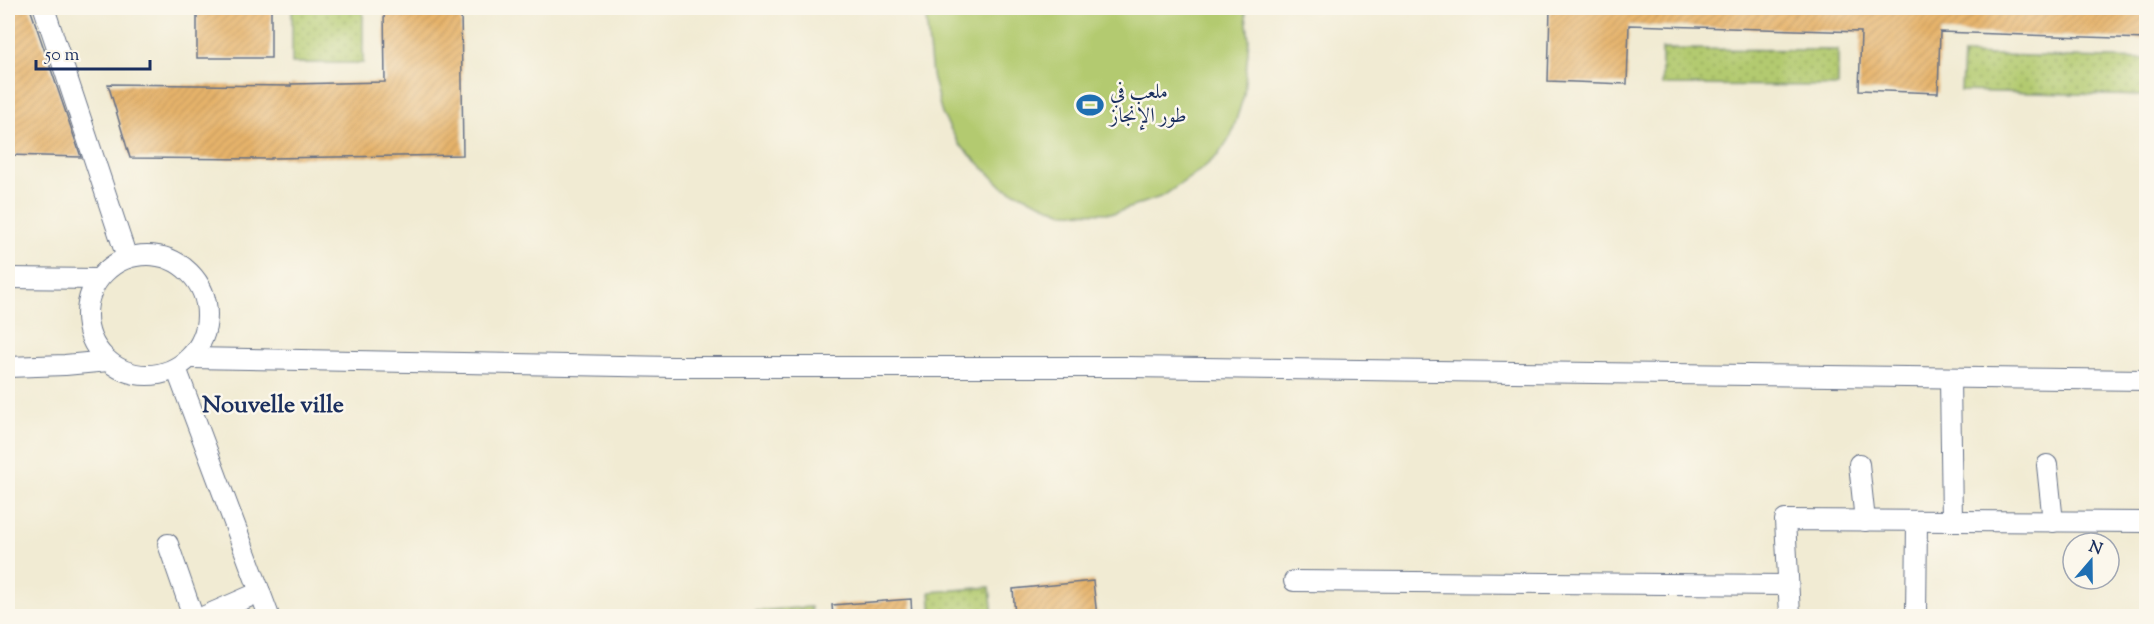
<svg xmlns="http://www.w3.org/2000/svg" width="2154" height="624" viewBox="0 0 2154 624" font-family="'Sorts Mill Goudy',Amiri,serif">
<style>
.grass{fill:url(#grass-dots);stroke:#677c66;stroke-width:1.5}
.pitch{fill:#b3ca6f;stroke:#677c66;stroke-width:1.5}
.building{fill:url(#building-hatch)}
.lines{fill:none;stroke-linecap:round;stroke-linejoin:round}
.minor-casing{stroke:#667187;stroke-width:22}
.minor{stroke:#fff;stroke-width:20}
.labels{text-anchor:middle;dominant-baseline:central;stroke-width:5;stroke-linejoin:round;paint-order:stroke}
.poi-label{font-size:21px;fill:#1b2f5e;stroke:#fbf7ec;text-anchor:start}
.quarter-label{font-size:24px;font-weight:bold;fill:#1b2f5e;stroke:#fbf7ec}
</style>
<defs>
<pattern id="grass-dots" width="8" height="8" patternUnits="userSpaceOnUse" patternTransform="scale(1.5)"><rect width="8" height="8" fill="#b3ca6f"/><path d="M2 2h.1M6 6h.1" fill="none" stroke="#91a45e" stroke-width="1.8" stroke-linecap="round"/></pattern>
<pattern id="building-hatch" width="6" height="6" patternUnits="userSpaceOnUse" patternTransform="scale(1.5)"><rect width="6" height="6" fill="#e6b36b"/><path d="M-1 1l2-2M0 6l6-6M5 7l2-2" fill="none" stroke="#c59a5f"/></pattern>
</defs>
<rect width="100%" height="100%" fill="#fbf7ec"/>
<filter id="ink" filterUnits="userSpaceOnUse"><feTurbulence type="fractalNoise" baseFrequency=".0167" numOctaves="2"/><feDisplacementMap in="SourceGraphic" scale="12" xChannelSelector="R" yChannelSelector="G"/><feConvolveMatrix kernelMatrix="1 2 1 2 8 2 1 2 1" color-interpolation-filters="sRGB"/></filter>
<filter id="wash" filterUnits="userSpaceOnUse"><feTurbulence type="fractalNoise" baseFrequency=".008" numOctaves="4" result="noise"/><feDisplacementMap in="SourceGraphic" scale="24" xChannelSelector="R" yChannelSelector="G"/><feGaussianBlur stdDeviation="1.35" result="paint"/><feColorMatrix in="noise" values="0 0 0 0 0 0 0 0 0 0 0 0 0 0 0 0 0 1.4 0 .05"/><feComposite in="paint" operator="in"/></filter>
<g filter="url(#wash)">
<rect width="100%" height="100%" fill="#f1ebd3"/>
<g class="grass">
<rect x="292" y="8" width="71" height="55"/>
<polygon points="1662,49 1838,50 1838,86 1662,85"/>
<polygon points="1963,54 2146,59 2146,96 1961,91"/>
<polygon points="990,587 993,616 932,616 930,592"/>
<polygon points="811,607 812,616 756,616 756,611"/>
</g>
<polygon class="pitch" points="925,8 1245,8 1249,39 1244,95 1231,136 1218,155 1202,169 1163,196 1115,213 1061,212 1003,187 959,144 942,114 932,75"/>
<g id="blocks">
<g class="building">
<polygon points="8,8 30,8 81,157 8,155"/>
<rect x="197" y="8" width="74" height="50"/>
<polygon points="384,8 461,8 463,155 271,158 271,159 130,158 108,84 291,86 291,84 385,82"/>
<polygon points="1550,8 2146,8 2146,39 1940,32 1938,93 1859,90 1861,32 1629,25 1627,84 1548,81"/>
<polygon points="1093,581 1097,616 1015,616 1013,589"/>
<polygon points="911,599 912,616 833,616 832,605"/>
</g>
</g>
</g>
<g filter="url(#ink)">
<use href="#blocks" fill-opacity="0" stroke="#667187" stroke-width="1.5"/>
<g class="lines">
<defs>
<g id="minor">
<polyline points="44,8 127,258"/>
<circle cx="147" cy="315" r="60"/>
<polyline points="8,278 98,279"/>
<polyline points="190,358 673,367 1128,367 2146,380"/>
<polyline points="8,367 65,365 108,361"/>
<polyline points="176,368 269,616"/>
<polyline points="1950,378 1952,521"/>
<polyline points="1859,464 1865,521"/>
<polyline points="2047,465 2053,522"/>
<polyline points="168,544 193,616"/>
<polyline points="1294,581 1788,585"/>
<polyline points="1790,615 1785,520 2146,522"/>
<polyline points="205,616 260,592"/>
<polyline points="1916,616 1917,521"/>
</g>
</defs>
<use href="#minor" class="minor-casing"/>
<use href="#minor" class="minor"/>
</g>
</g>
<defs>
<symbol id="stadium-bare" viewBox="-9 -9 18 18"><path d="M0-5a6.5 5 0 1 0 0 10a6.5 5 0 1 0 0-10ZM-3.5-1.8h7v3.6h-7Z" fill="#1f6fb2" stroke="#fbf7ec" stroke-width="2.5" paint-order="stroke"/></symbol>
</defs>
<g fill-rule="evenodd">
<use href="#stadium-bare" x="1071" y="86" width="38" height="38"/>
</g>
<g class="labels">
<g class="poi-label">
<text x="1110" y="93">ملعب في<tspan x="1110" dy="24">طور الإنجاز</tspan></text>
</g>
<g class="quarter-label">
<text x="273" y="406">Nouvelle ville</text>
</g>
</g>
<rect width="2154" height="624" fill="none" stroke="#fbf7ec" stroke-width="30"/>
<g transform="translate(2091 561) rotate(20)"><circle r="28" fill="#fbf7ec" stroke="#a1a7b3" stroke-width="1.5"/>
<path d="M0-4.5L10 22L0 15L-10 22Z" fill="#1f6fb2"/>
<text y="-9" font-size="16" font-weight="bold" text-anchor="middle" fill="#1b2f5e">N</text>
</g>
<path d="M36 60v9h114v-9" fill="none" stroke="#1b2f5e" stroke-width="3"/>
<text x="45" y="60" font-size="18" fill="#1b2f5e" stroke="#fbf7ec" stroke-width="4.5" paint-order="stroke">50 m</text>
</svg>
